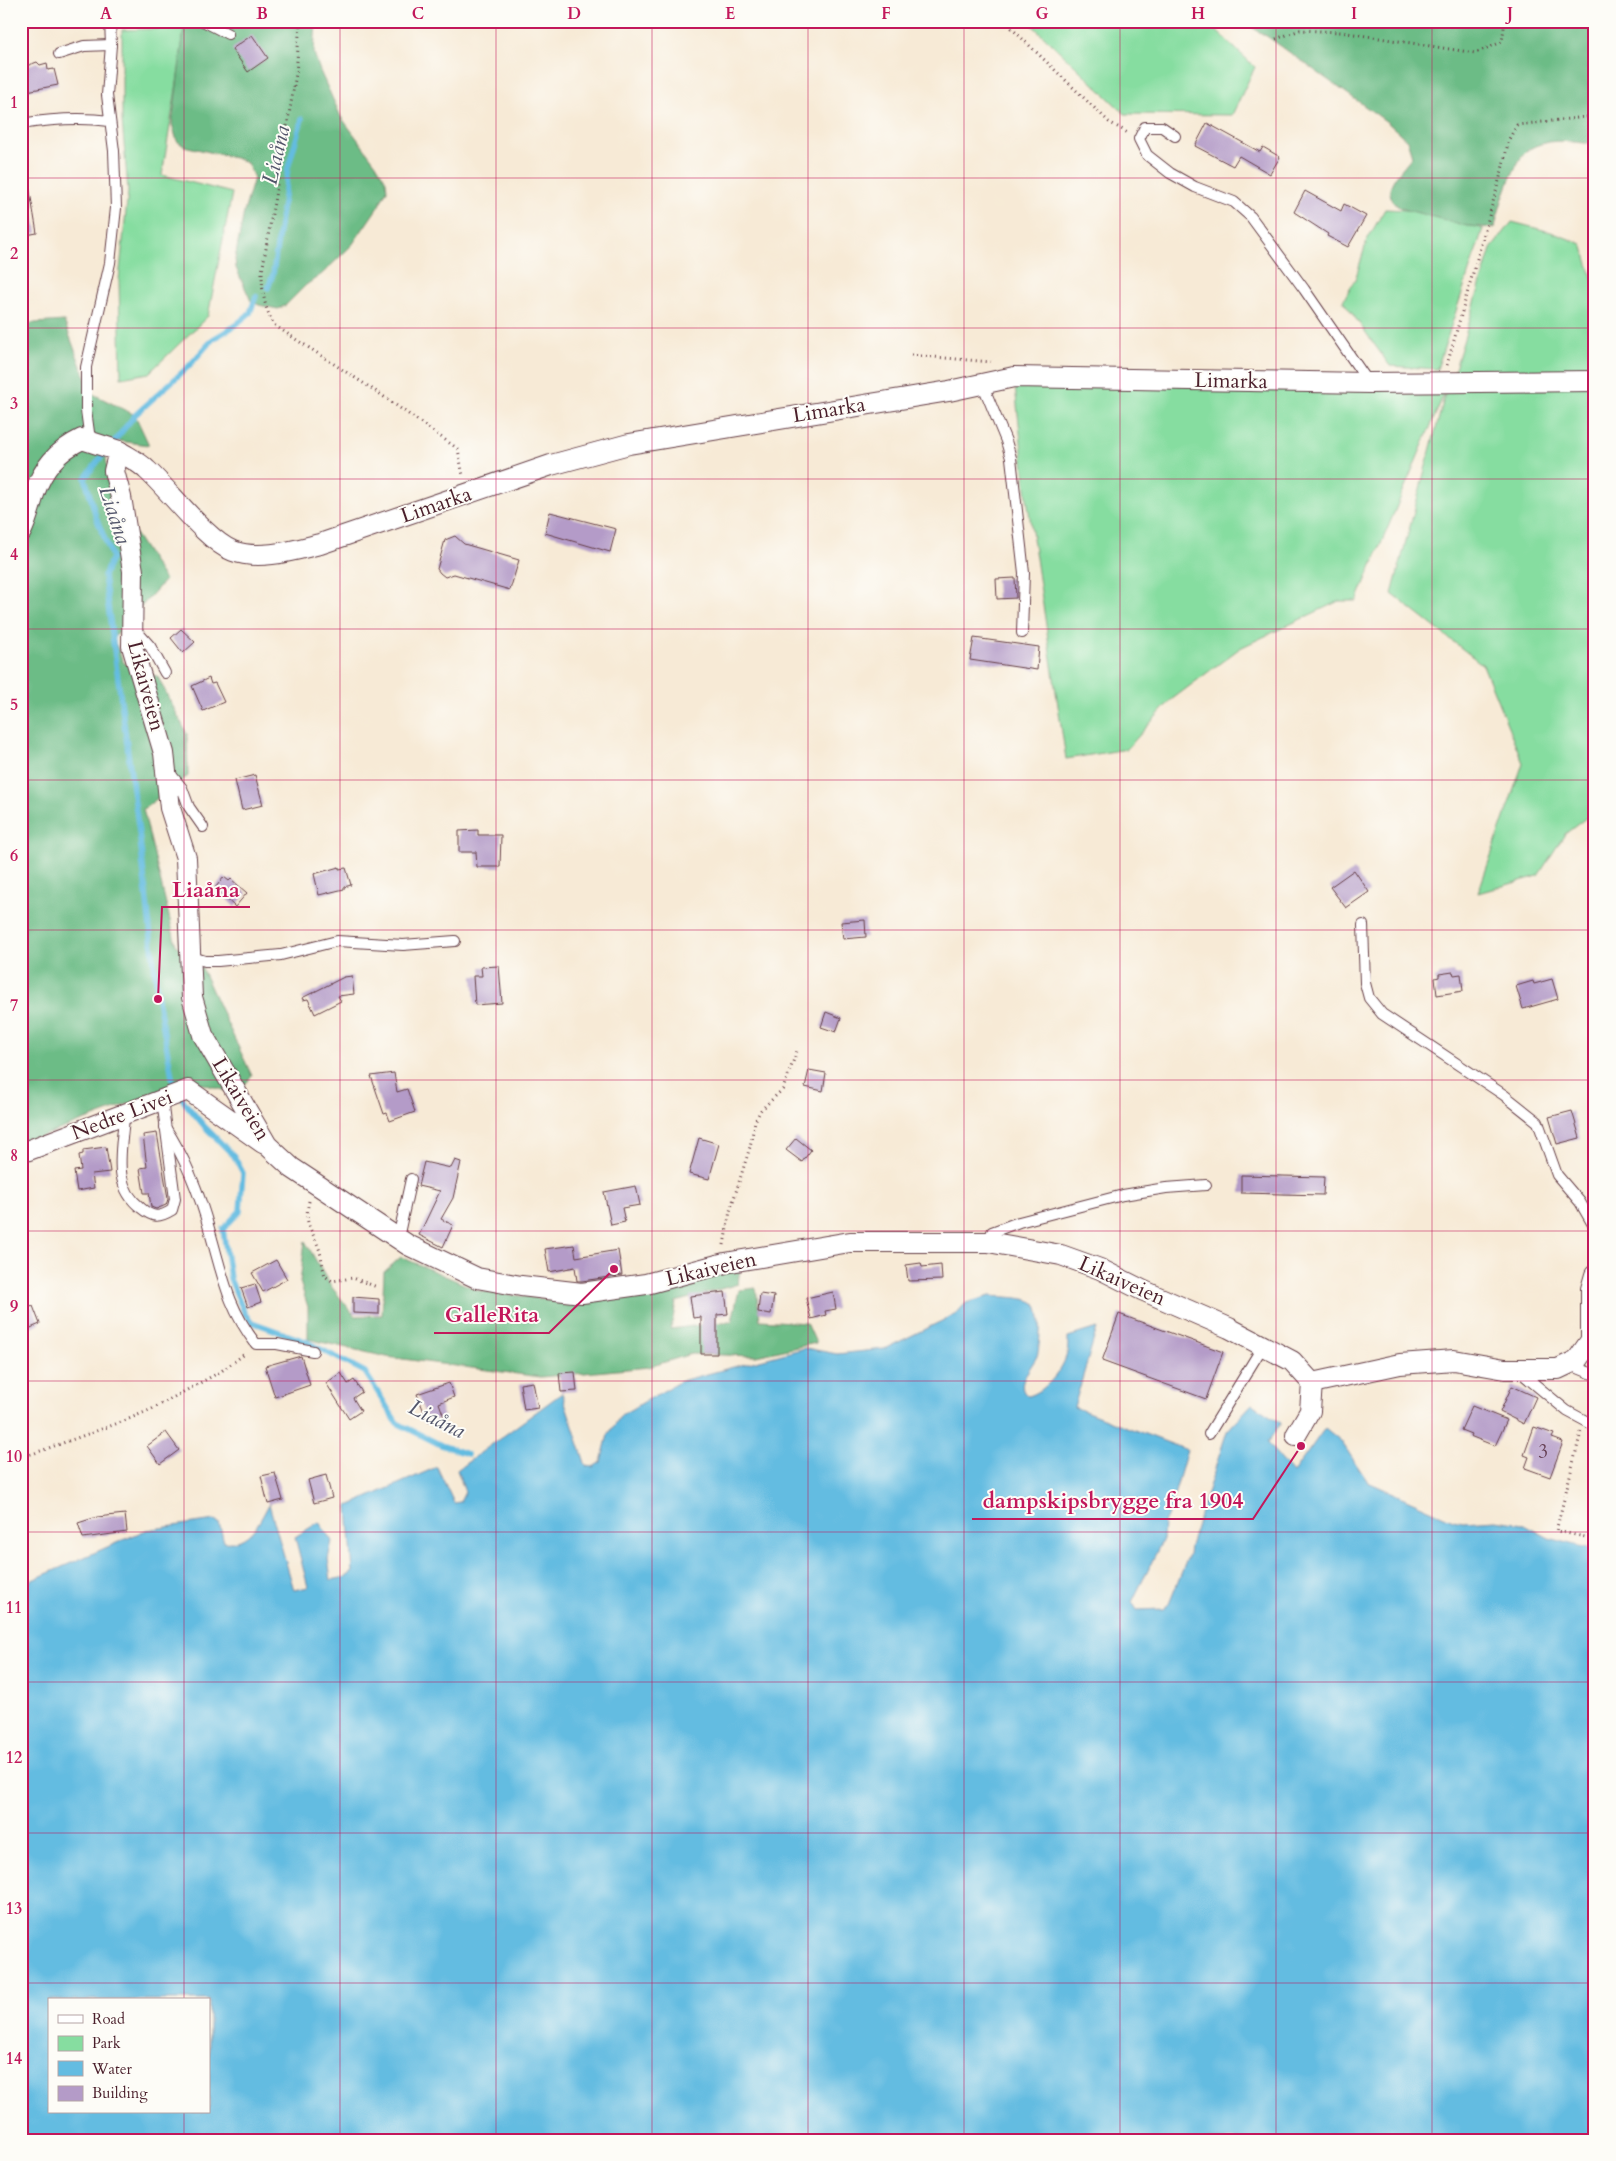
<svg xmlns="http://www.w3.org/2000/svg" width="1616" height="2161" viewBox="0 0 1616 2161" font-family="Cardo,serif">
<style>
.green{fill:#86dda0;stroke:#687e66}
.forest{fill:#6cbc86;stroke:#5b6e58}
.water{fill:#64bce1;stroke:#576e86;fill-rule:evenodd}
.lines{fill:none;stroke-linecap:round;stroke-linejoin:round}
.stream{stroke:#64bce1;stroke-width:5.5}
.building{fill:#b49bc8}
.service-casing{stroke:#643d45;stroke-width:12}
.minor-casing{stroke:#643d45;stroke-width:22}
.path{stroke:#643d45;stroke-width:3;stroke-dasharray:1 4;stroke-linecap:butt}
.service{stroke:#fff;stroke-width:10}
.minor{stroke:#fff;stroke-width:20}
.grid{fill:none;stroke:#c2185b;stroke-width:1;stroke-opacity:0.55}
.labels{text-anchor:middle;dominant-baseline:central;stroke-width:4;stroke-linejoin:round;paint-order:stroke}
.number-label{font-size:19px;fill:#643e52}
.street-label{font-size:21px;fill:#4a1f2b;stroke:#fdfcf7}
.water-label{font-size:22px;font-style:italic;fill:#53566b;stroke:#fdfcf7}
.leader{fill:none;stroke:#c2185b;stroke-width:2}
.callout-dot{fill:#c2185b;stroke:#fdfcf7;stroke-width:2}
.callout-label{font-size:22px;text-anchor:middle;font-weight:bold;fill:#c2185b;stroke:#fdfcf7;stroke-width:4;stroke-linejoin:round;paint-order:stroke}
.neatline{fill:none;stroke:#c2185b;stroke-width:2}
.grid-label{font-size:16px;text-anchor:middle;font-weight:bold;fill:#c2185b}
</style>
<rect width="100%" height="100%" fill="#fdfcf7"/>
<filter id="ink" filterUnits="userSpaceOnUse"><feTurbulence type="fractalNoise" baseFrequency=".02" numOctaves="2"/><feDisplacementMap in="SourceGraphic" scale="10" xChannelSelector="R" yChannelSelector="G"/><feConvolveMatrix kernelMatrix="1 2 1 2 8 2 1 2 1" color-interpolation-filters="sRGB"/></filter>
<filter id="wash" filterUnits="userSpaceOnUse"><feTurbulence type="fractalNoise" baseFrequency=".0096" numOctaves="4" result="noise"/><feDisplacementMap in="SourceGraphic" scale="20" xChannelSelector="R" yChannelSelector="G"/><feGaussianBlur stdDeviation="1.12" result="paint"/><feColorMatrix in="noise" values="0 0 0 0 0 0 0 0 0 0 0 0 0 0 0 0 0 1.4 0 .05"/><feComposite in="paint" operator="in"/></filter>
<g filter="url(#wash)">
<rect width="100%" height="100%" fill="#f7ead6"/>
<g class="green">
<polygon points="1028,21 1206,21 1255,67 1232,115 1125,114"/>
<polygon points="186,28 162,175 232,193 208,316 149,373 121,378 119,280 128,191 122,120 122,30"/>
<polygon points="1385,209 1427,211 1483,229 1437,369 1390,366 1343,301 1356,277 1367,240"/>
<polygon points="1512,222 1551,232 1582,244 1595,287 1594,370 1454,372 1491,249"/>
<polygon points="1014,377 1595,381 1595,811 1565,834 1538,876 1478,893 1523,763 1483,665 1392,594 1447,387 1357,601 1339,601 1240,648 1171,700 1127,749 1066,759 1027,498"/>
</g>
<g class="forest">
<polygon points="185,21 316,21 314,53 320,71 341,117 376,164 386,181 387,190 378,207 352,245 322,274 306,285 286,305 278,309 259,305 251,301 236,268 235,259 244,212 254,178 247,163 239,159 184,146 177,141 172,124"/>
<path d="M1241,21H1595V144C1581,143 1557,139 1545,143C1540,144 1531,147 1527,151C1514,161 1497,212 1495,228L1467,226L1400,208C1377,190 1399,174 1412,156L1407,140L1387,122L1268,37Z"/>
<polygon points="64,321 91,393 135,415 149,445 104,439 108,476 123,515 165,580 113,638 124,663 158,677 187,734 188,776 143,809 176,945 201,967 252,1076 237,1094 200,1083 174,1087 21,1144 21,324"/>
<polygon points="305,1241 330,1285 355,1316 382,1315 384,1272 401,1257 480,1291 561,1301 620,1298 740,1267 738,1284 676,1302 671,1329 732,1321 739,1290 756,1288 760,1320 807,1323 816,1343 756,1356 691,1354 649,1367 541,1377 387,1357 308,1339 308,1307 300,1282"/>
</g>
<path class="water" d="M990,1296C1000,1297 1028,1297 1035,1303C1043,1308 1040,1348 1037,1356C1032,1367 1013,1386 1028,1396C1044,1393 1064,1369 1067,1353C1068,1348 1068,1342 1068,1337L1097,1328L1074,1407L1187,1450L1169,1513L1164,1522L1163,1539L1132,1602L1137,1610L1163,1609L1169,1604L1189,1554L1190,1546L1227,1431L1252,1404L1281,1423L1267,1443L1293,1473L1325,1428L1341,1441L1368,1482L1453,1520L1463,1522L1496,1520L1523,1524L1549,1538L1595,1550V2140H21V1585L146,1530L215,1520L219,1523L224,1542C249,1545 259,1523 269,1504L294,1590L308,1587L295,1537L319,1522L332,1541L328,1559L331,1580L346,1577L353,1572L348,1506L437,1467L454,1503L460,1502L465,1492L457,1470L562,1393L586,1466L593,1467L601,1462L608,1435L621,1415L681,1381L805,1348L837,1354L884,1349L956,1314L966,1303ZM49,2000H209V2112H49Z"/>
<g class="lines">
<g class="stream">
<polyline points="268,288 273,274 288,168 302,119"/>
<polyline points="112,444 135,415 188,367 213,339 233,327 250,313 256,296"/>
<polyline points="106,451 85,478 96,517 112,557 104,576 140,840 158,999 173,1082 185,1103 205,1127 234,1156 243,1173 240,1211 223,1229 230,1279 245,1314 252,1322 305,1341 365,1372 397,1423 441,1445 467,1454"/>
</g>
</g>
<g id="blocks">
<g class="building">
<polygon points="252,35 268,58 248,72 232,49"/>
<polygon points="37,62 40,65 47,63 48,70 54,69 58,85 27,91 26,86 21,87 21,68"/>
<polygon points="1207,123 1260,152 1263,147 1280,157 1270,174 1239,156 1233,166 1195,146"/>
<polygon points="21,186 29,186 37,233 21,236"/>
<polygon points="1305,191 1341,211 1344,204 1366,216 1348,247 1327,236 1328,234 1294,212"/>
<polygon points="550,512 616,529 610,552 545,533"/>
<polygon points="455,536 464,544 519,560 510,590 454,574 445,577 440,573 437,569 445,540"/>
<polygon points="1015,578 1016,598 997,599 996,579"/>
<polygon points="181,629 195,642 183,653 171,638"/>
<polygon points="974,638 1039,647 1037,670 970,660"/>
<polygon points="209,678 211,684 215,683 224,702 203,711 192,686"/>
<polygon points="255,775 263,805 242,810 235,780"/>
<polygon points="478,830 478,835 501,835 500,867 477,867 476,852 459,852 459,831"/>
<polygon points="339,867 339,869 346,868 351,885 344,887 344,889 319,895 314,874"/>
<polygon points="1354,870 1369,892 1346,908 1330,887"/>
<polygon points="224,877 229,881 231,879 247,893 235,907 215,888"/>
<polygon points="865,920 866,937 843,939 841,922"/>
<polygon points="499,966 502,1003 475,1005 473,976 482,976 481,967"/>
<polygon points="1453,972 1454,975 1461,974 1463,991 1437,995 1435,978 1439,977 1439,974"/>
<polygon points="352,976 354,994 338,996 341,1001 315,1014 308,999 303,1000 302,998 344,977"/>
<polygon points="1552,979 1558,999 1523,1009 1516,986 1533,981 1534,984"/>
<polygon points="826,1012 841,1018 836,1032 821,1027"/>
<polygon points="809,1070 826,1073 823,1091 805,1087"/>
<polygon points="394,1073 397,1092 407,1089 415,1112 390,1121 387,1113 384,1114 371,1076"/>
<polygon points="1572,1111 1580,1138 1557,1144 1549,1117"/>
<polygon points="157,1133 168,1199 166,1205 156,1209 151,1207 149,1193 144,1193 140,1168 147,1167 143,1135"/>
<polygon points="699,1138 719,1144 709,1179 689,1174"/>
<polygon points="796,1138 811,1150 802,1162 786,1150"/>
<polygon points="106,1147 110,1172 92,1174 94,1188 77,1191 74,1171 81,1170 79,1155 83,1154 83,1150"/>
<polygon points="455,1160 461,1162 453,1198 441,1219 453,1225 443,1247 419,1235 440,1191 418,1186 424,1162 451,1168"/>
<polygon points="1241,1175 1324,1177 1323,1195 1241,1193"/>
<polygon points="636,1186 640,1205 622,1208 625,1222 611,1225 604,1192"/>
<polygon points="574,1245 576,1257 618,1250 622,1275 582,1281 577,1281 575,1267 549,1272 545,1249"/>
<polygon points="276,1260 287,1279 263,1292 252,1273"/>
<polygon points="921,1263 922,1267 941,1265 942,1280 908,1281 906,1265"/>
<polygon points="255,1284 261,1302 248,1307 241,1288"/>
<polygon points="725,1292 728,1314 717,1315 717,1354 701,1354 701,1317 693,1318 690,1296"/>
<polygon points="833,1292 836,1309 825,1311 826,1315 811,1319 806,1298"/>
<polygon points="760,1294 774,1296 771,1314 758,1312"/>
<polygon points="353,1297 379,1299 379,1314 353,1313"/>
<polygon points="33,1306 40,1324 21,1332 21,1311"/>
<polygon points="1119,1314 1223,1352 1206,1399 1102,1361"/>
<polygon points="301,1356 310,1385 275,1397 265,1366"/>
<polygon points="575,1372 577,1391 561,1392 559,1373"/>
<polygon points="341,1373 348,1384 354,1380 362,1392 353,1398 361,1411 349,1419 326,1383"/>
<polygon points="533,1382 538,1408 524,1410 520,1384"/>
<polygon points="449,1383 454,1397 439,1403 444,1417 428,1422 417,1394"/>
<polygon points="1512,1386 1536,1397 1524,1424 1500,1412"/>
<polygon points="1472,1406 1507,1420 1495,1446 1470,1436 1471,1434 1461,1430"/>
<polygon points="1534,1427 1554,1434 1552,1438 1563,1442 1550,1477 1525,1468 1529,1457 1524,1455"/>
<polygon points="166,1432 179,1450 160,1464 147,1446"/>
<polygon points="275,1473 283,1500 268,1504 261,1476"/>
<polygon points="326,1475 332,1498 314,1503 308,1480"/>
<polygon points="125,1514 127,1532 83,1538 78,1523 97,1517"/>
</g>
</g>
</g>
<g filter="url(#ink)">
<use href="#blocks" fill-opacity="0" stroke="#643d45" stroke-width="1"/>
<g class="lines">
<defs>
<g id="service">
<polyline points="203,21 228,34"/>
<polyline points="59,54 84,46 111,45"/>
<path d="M21,124C52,119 80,117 110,121"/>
<polyline points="1175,136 1162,127 1145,127 1139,139 1147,155 1170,173 1195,187 1234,202 1251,217 1304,289 1369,383"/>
<polyline points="982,383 1006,441 1011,458 1024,573 1022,633"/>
<polyline points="90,440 86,410 86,367 110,263 116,208 114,151 107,95 111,45 110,21"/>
<polyline points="134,628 150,646 165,673"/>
<polyline points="169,772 182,788 189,807 203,827"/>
<polyline points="1363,925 1365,983 1369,998 1382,1014 1504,1095 1538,1122 1557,1175 1580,1202 1595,1228"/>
<polyline points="189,956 205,961 218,961 281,955 337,941 403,945 455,941"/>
<path d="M124,1114C123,1148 110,1184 141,1208C153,1218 159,1218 172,1210L175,1199L162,1100"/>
<path d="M165,1127C186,1159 200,1195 210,1232C223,1276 227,1306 256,1344H277L313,1351"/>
<polyline points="398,1238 411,1179"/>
<polyline points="988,1242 992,1232 1019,1222 1123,1195 1166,1188 1206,1185"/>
<polyline points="1568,1364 1595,1375"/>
<polyline points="1519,1371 1567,1411 1595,1426"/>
<polyline points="1209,1434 1263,1346"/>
</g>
<g id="minor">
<path d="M119,451C128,457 139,462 147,470C170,491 207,541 233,551C259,561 295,550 320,544L551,465L629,444L949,391L1014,377L1369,383L1595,381"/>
<path d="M21,532C27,521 30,507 34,494C43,468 57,451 82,439L119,451L114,471L121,497L133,571L132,646L164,753L170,808L186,858L192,997L203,1035L267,1145L292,1168L408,1245L477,1278L521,1286L582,1293L646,1284L725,1263L850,1242H988L1061,1255L1100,1269L1142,1290L1229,1328L1292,1361L1312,1383L1310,1411L1296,1435"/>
<polyline points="21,1153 188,1090 263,1143"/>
<polyline points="1312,1383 1400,1364 1454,1360 1505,1369 1558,1369 1577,1360 1591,1340 1591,1289 1595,1275"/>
</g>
</defs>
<use href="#service" class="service-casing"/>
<use href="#minor" class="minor-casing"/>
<g class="path">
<path d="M300,21L296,74L262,272C262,292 264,307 274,325L380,394L458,449L463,476"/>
<polyline points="1004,21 1109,122 1128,133"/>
<polyline points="1276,39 1300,30 1341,32 1475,53 1502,42 1505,21"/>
<polyline points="911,355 991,362"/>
<polyline points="1447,365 1502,170 1509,139 1517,125 1595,116"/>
<path d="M309,1201C304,1224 310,1226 318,1246C322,1255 322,1266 325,1276L332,1281L353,1278L377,1287"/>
<polyline points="724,1245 730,1211 750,1147 755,1121 761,1110 783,1089 797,1051"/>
<polyline points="1581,1432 1556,1531 1595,1539"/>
<polyline points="21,1458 124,1421 152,1409 220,1372 246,1353"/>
</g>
<use href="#service" class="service"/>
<use href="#minor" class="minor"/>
</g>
</g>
<path class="grid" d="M184,21V2000M340,21V2140M496,21V2140M652,21V2140M808,21V2140M964,21V2140M1120,21V2140M1276,21V2140M1432,21V2140M21,178H1595M21,328H1595M21,479H1595M21,629H1595M21,780H1595M21,930H1595M21,1080H1595M21,1231H1595M21,1381H1595M21,1532H1595M21,1682H1595M21,1833H1595M21,1983H1595M184,2112V2140"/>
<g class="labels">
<g class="number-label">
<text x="1543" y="1452">3</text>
</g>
<g class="street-label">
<text transform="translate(1231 381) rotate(1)">Limarka</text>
<text transform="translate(829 410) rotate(-9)">Limarka</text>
<text transform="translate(436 505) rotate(-19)">Limarka</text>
<text transform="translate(146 686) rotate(75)">Likaiveien</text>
<text transform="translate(241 1099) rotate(59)">Likaiveien</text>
<text transform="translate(122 1115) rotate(-21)">Nedre Livei</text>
<text transform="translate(711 1269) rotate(-13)">Likaiveien</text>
<text transform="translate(1122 1281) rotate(24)">Likaiveien</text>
</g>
<g class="water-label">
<text transform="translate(276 155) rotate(-77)">Liaåna</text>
<text transform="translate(115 515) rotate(72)">Liaåna</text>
<text transform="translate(437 1419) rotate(27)">Liaåna</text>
</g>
</g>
<path class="leader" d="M158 999L162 907H250M614 1269L549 1333H434M1301 1446L1253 1519H972"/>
<g class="callout-dot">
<circle cx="158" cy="999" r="5"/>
<circle cx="614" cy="1269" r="5"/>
<circle cx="1301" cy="1446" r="5"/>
</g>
<g class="callout-label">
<text x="206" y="897">Liaåna</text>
<text x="492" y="1322">GalleRita</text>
<text x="1113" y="1508">dampskipsbrygge fra 1904</text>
</g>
<rect width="1616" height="2161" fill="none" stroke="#fdfcf7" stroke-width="55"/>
<rect x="48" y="1998" width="162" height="115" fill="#fdfcf7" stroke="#b5a4a5"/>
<rect x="58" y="2015" width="25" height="8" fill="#ffffff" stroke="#b5a4a5"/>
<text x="92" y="2024" font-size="15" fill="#4a1f2b">Road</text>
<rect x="58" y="2036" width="25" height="15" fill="#86dda0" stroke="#b5a4a5"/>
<text x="92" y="2048" font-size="15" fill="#4a1f2b">Park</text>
<rect x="58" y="2061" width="25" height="15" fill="#64bce1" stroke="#b5a4a5"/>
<text x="92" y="2074" font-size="15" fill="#4a1f2b">Water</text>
<rect x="58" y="2086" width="25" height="15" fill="#b49bc8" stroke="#b5a4a5"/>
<text x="92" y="2098" font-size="15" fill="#4a1f2b">Building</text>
<rect x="28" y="28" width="1560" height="2106" class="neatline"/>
<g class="grid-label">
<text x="106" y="19">A</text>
<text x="262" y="19">B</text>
<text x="418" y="19">C</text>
<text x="574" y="19">D</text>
<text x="730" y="19">E</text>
<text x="886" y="19">F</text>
<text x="1042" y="19">G</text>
<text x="1198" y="19">H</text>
<text x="1354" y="19">I</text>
<text x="1510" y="19">J</text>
<text x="14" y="108">1</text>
<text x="14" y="259">2</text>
<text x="14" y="409">3</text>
<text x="14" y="560">4</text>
<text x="14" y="710">5</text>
<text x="14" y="861">6</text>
<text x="14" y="1011">7</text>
<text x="14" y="1161">8</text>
<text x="14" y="1312">9</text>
<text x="14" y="1462">10</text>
<text x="14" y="1613">11</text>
<text x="14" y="1763">12</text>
<text x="14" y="1914">13</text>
<text x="14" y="2064">14</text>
</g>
</svg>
